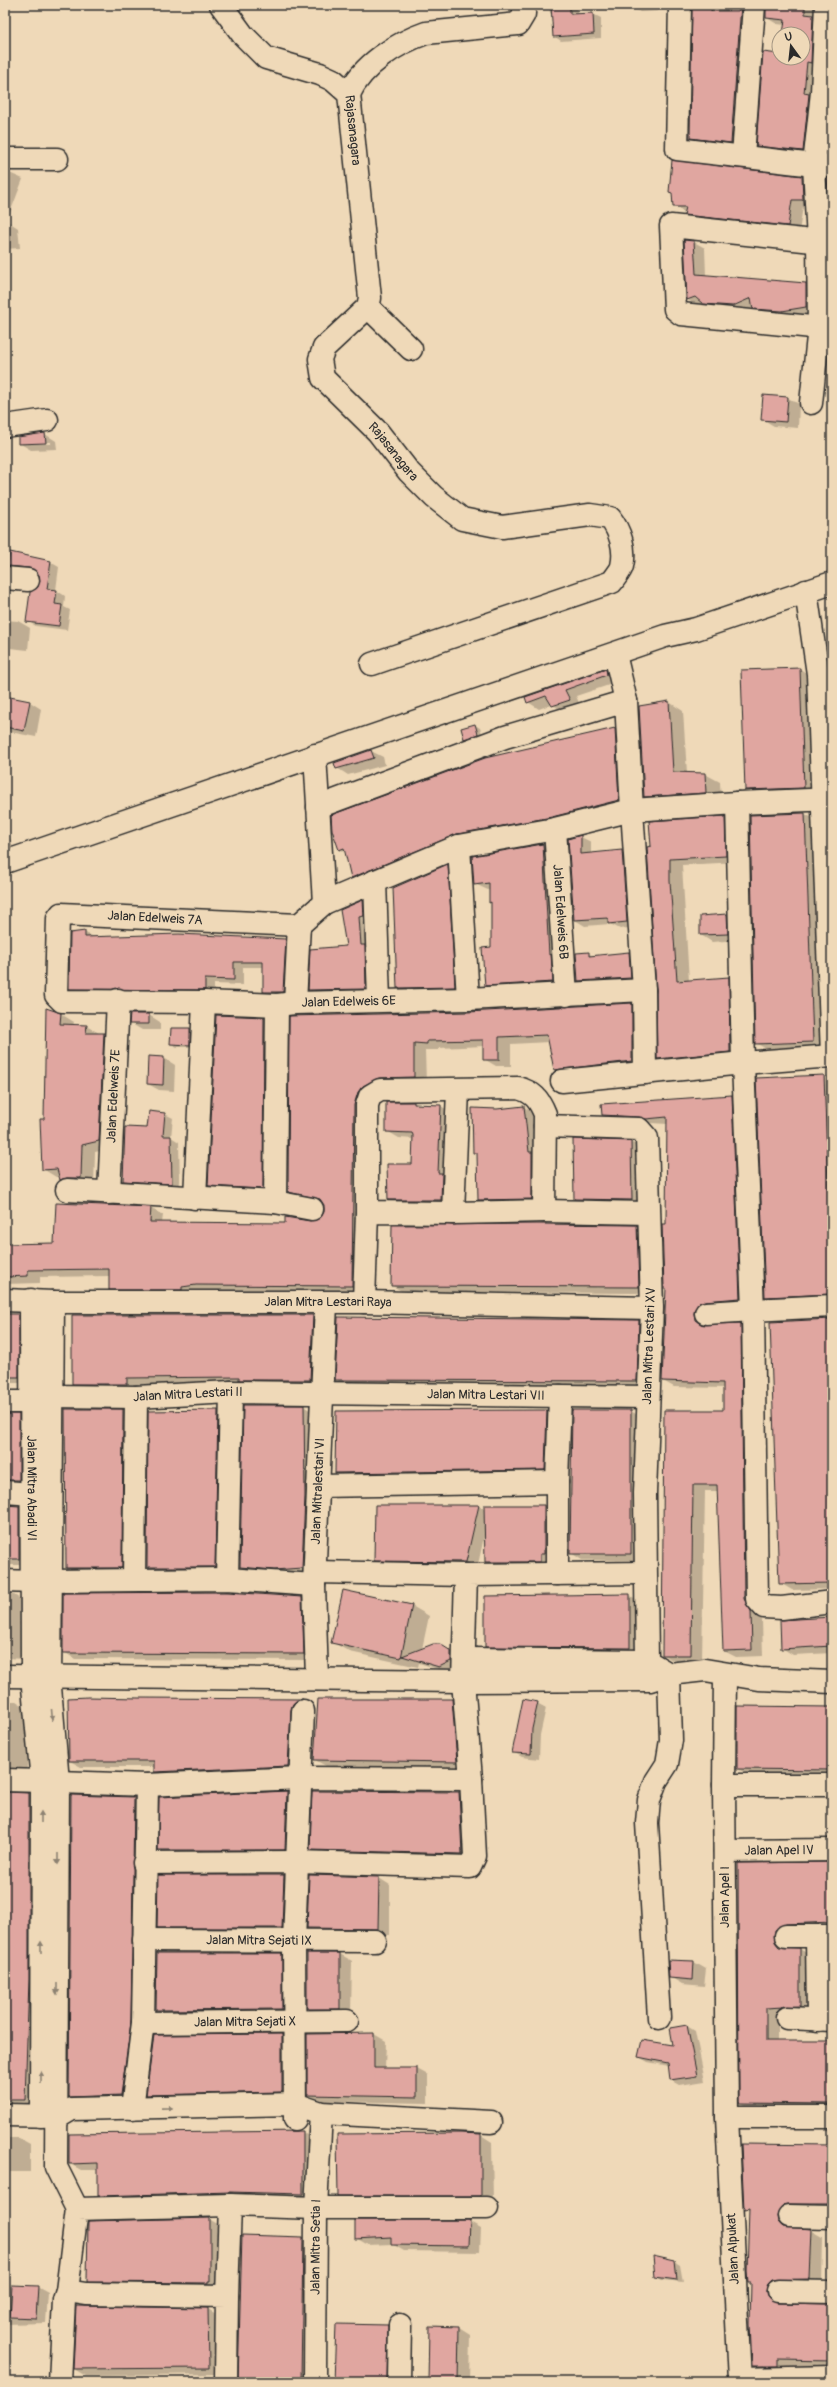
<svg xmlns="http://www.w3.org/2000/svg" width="837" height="2387" viewBox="0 0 837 2387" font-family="Pangolin,sans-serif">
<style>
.shadow{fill:#0003;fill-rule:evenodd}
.building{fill:#e0a6a0;stroke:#2b2b2b}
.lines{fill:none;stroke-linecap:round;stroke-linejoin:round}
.minor-casing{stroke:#2b2b2b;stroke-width:25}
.minor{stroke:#efd9b8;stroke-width:22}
.oneway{fill:#8d8272}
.labels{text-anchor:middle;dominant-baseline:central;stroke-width:3;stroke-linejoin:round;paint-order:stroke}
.street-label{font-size:13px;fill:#2b2b2b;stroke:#efd9b8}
</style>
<rect width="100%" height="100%" fill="#efd9b8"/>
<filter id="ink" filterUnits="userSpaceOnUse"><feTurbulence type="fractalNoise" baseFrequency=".025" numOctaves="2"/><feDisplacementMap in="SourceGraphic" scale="8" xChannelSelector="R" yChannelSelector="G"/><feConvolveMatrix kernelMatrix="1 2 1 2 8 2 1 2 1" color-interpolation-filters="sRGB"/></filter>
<g filter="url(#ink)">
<g class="shadow">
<polygon points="549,5 577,5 578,14 593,14 601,18 601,38 561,41 554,36 553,15 550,13"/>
<polygon points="628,5 658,5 658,11 640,12"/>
<polygon points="693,5 749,5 742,148 702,144 691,137"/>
<polygon points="766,5 816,5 814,157 768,151 757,145 779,55 779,58 803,58 803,34 784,34 785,25 777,24 767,18"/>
<polygon points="5,171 23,179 10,213 5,211"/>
<polygon points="802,177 813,184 814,206 803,206 799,232 697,221 674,206"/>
<polygon points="7,221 18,228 20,248 5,249 5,222"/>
<polygon points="685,241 694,242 705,248 706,275 806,284 817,290 817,313 793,317 765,314 753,308 744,312 714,309 705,304 699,306 688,300"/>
<polygon points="831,342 832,342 832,396 826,393"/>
<polygon points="764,396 788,398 799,404 798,428 774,426 762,419"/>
<path d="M45,434L56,441L57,449L31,450L19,443ZM51,442V444L28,443L33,442Z"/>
<polygon points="50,562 59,567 56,590 65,596 64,607 70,610 67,630 36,626 27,621 39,587 40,575 37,572 18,570 9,565"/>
<polygon points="5,620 18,621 30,628 28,650 10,648 5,646"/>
<polygon points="800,669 811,676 815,794 758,796 746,790"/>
<polygon points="606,671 617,677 618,682 576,696 581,707 564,712 552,704 539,709 528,702"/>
<polygon points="5,697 30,702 41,709 36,737 5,731"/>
<polygon points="669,702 683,711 687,773 705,774 720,782 721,801 659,805 645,796"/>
<polygon points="475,725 480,728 483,737 470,741 465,738"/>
<polygon points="615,729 626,736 630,807 364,884 352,877 346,853 340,849"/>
<polygon points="371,751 383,757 385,765 348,775 337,768 335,763"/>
<polygon points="805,814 816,820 824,1048 768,1050 756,1043"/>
<polygon points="725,817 737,824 738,862 682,865 689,981 728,978 741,985 742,1058 671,1065 658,1058 652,847"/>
<polygon points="5,832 9,834 15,854 5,856"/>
<polygon points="581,837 591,842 591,854 622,851 632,857 637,927 620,929 610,924 585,926 575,920"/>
<polygon points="543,845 556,852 565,989 498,992 486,985 492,948 492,903 490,902 490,891 475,884 473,857"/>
<polygon points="447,866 462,874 469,995 413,996 398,988"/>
<path d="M363,901L374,908L377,995L321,996L309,990L348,947ZM362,911H365V921H363Z"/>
<polygon points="727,915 738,922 739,940 712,942 701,935"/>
<polygon points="84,932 94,937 285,940 295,945 292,997 273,997 264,991 264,967 243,967 243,985 214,984 214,994 79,993 70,988"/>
<polygon points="588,953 594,957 629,953 640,960 642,984 590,987 579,980"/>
<polygon points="631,1004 644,1011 644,1068 567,1076 555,1069 549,1042 511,1044 511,1066 496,1066 484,1059 484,1046 439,1048 439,1050 425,1050 426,1083 375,1092 364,1293 122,1296 110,1289 110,1276 40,1277 40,1283 5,1284 5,1245 55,1244 150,1208 163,1215 162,1223 286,1224 316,1222 325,1212 324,1204 301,1198 289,1191 290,1017 468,1012"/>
<polygon points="61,1014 74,1022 73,1026 86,1026 116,1042 112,1148 95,1152 94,1185 74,1187 61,1179 60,1176 56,1177 43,1169 45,1120"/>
<polygon points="149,1015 160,1022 160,1030 142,1030 130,1023"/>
<polygon points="217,1016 264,1018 276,1025 274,1195 221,1192 209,1185"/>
<polygon points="190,1029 195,1033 195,1047 177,1047 171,1044"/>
<polygon points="164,1058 175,1065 174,1091 159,1090 148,1084"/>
<polygon points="832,1076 832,1301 777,1303 766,1296 757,1079"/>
<polygon points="732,1096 743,1103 751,1304 705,1320 706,1325 740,1324 752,1331 756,1606 762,1619 763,1656 736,1657 724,1651 718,1491 705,1491 702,1661 674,1661 662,1654 665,1411 724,1411 724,1388 674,1387 663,1381 667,1288 668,1124 614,1121 603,1115"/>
<polygon points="414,1103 418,1105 441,1106 452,1113 452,1206 401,1206 389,1199 413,1165 414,1139 399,1138 387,1131"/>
<polygon points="524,1107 535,1114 542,1204 490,1206 479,1199 478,1155 474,1152 497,1110"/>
<polygon points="150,1112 165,1114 173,1118 171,1137 179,1142 180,1188 132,1185 124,1180 148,1129"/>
<polygon points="631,1142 643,1149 643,1206 586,1205 575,1198"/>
<polygon points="637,1226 648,1233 650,1293 404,1292 392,1286"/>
<polygon points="5,1315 18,1315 30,1322 30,1383 5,1383"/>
<polygon points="313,1316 325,1323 322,1387 249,1384 139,1384 139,1391 85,1390 73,1383"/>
<polygon points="832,1319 832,1589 792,1590 780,1583"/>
<polygon points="639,1321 650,1328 648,1387 348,1386 336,1379"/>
<polygon points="303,1406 315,1413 313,1574 252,1573 241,1567"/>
<polygon points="66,1410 123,1410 135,1417 133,1574 79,1574 67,1568"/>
<polygon points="218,1411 229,1418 226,1573 159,1573 148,1567"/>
<polygon points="547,1411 558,1418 556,1476 348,1479 336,1473"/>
<polygon points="631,1411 642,1418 642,1560 582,1560 571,1553"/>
<polygon points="5,1415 19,1416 30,1422 30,1487 5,1495"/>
<polygon points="5,1501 7,1505 19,1506 30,1513 30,1565 5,1565"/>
<polygon points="479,1506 485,1509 485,1506 544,1506 556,1513 551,1568 497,1568 486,1562 484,1537 477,1569 387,1567 375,1560"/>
<polygon points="344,1591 412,1606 429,1616 422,1649 439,1645 463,1658 451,1673 419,1663 418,1667 350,1652 332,1642"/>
<polygon points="5,1594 14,1595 25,1602 25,1659 5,1658"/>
<polygon points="629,1595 641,1602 641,1654 498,1653 486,1646"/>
<polygon points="302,1598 313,1604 315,1660 75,1659 64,1652"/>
<polygon points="832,1618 832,1653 793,1655 782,1648"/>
<polygon points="69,1699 302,1700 312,1706 300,1772 166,1778 155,1772 155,1767 81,1767 70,1761"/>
<polygon points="452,1700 463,1707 468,1768 326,1766 315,1760"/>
<polygon points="5,1701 16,1701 27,1708 27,1774 5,1783"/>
<polygon points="537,1703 546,1708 540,1735 539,1759 522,1757 513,1752"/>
<polygon points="832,1708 832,1776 749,1775 738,1769"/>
<polygon points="5,1792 29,1794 41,1801 36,2106 5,2105"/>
<polygon points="287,1792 299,1799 296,1856 171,1856 159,1850 160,1798"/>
<polygon points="459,1793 470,1799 473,1860 323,1856 311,1849"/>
<polygon points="72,1796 134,1798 146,1805 132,2102 81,2103 70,2097"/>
<polygon points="739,1864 832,1864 832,1929 785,1943 786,1948 800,1949 811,1956 811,2012 777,2014 777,2042 832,2043 832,2110 752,2109 740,2103"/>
<polygon points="284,1876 295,1882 293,1934 170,1934 158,1927"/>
<polygon points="379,1878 390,1885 390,1935 320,1934 308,1928"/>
<polygon points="281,1954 292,1960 293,2015 168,2016 157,2010"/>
<polygon points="308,1954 340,1954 352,1961 351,2015 319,2015 308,2008"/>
<polygon points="669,1961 694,1962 706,1969 704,1986 682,1984 670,1977"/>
<polygon points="687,2026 695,2031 705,2081 680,2085 671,2080 669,2066 648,2062 639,2057 674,2046"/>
<polygon points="374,2034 386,2041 385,2069 417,2069 428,2075 428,2103 320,2101 308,2094 308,2035"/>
<polygon points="282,2035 293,2042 294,2098 159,2101 147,2094"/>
<polygon points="302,2132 314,2139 314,2200 110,2202 99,2195 99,2170 81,2170 70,2164"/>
<polygon points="481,2135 492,2142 493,2202 350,2202 339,2195"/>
<polygon points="5,2138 19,2138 30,2144 30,2172 5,2172"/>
<polygon points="832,2146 832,2210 790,2217 789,2228 811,2230 823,2237 822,2285 777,2297 780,2305 832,2306 832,2371 764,2372 753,2366 752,2284 749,2282 750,2212 745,2209"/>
<polygon points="5,2209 6,2209 5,2225"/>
<polygon points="209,2219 221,2226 219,2287 100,2288 88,2281"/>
<polygon points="470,2222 481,2228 480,2252 404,2251 392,2244 368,2245 356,2238"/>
<polygon points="243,2236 303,2238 315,2245 311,2382 238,2382"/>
<polygon points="675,2262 680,2265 683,2282 662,2280 656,2277"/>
<polygon points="5,2286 37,2287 48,2293 46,2323 5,2324"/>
<polygon points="208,2309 219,2316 220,2374 86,2376 74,2369"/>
<polygon points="387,2326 399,2332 398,2382 335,2382"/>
<polygon points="459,2328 470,2335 469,2382 429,2382"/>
</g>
<g class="building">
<polygon points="551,5 570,5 570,14 593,13 594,34 553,37"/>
<polygon points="692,5 712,5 711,11 738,11 739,5 741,5 731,143 690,138"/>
<polygon points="766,5 805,5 805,14 813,15 811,63 807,62 804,93 809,94 803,151 756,146 763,52 779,54 779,58 803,58 803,34 783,34 785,20 766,18"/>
<polygon points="832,116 832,153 828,153"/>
<polygon points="672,160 802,176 803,200 792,200 788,226 684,215 686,207 673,207 672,193 669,192"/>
<polygon points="827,178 832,178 832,204 829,203"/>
<polygon points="684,240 694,241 696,274 806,283 806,307 782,311 753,309 751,298 733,306 703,304 695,297 687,300"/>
<polygon points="763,395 788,397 786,422 761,420"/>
<polygon points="45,433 46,443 18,444 18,437"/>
<polygon points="10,552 51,561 47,589 57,590 55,604 62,605 59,626 26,622 30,592 38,587 39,575 29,568 8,566"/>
<polygon points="800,668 804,788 745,790 741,670"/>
<polygon points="606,669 607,675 565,690 570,700 552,706 546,696 527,703 525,697"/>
<polygon points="5,696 30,701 24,731 5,727"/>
<polygon points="669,701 673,772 705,773 706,793 644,797 639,706"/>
<polygon points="475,724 478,734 464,739 461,728"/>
<polygon points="615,728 619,800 552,817 457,834 351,878 344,848 339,850 332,830 331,815 485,758"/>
<polygon points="371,750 374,758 336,769 334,763"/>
<polygon points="805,813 813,1042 755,1044 750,815"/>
<polygon points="725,816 726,856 670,859 670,881 677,981 729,977 730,1052 657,1059 656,989 647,847 651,846 649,821"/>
<polygon points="581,835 581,854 622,850 627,922 608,924 608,918 574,920 568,839"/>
<polygon points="543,844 549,955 551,954 553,982 485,986 482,948 491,947 491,902 489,903 489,883 474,885 472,856"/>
<polygon points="448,864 455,987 397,988 393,888"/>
<polygon points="363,900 364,916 359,917 361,945 365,945 366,989 308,990 310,949 346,946 340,910"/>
<polygon points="727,914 728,934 700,935 700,916"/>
<polygon points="85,931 85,937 179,934 286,939 283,992 263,992 263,962 234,962 234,980 205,979 205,990 69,989 70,933"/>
<polygon points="589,952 589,956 629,952 631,978 578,981 576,953"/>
<polygon points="632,1003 632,1061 554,1070 547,1035 499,1037 499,1060 483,1060 483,1040 427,1041 427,1044 414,1043 414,1077 379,1078 363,1086 358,1092 354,1105 352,1286 196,1285 182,1287 182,1290 109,1290 109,1269 28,1270 28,1276 5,1277 5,1244 54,1243 56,1203 151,1207 150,1222 285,1223 285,1217 310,1221 321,1217 324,1212 324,1205 320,1199 288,1192 289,1016 468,1012"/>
<polygon points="46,1008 61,1013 60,1024 87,1025 86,1033 104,1033 99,1141 82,1145 81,1178 67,1178 60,1180 57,1169 42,1170 40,1119 44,1119"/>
<polygon points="130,1014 149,1014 149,1024 129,1024"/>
<polygon points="216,1015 264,1017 263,1189 208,1186"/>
<polygon points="171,1028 190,1028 190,1045 170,1044"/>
<polygon points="148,1056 164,1057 163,1085 147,1084"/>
<polygon points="824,1075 832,1294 765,1297 756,1078"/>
<polygon points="732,1095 740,1298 705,1301 699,1303 694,1313 695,1320 701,1324 741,1323 744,1599 751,1611 752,1650 723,1651 717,1485 693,1485 691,1655 662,1655 664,1410 723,1410 723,1383 662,1381 666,1288 664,1288 662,1224 666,1224 667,1117 646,1119 639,1117 602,1115 601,1104"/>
<polygon points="386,1102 414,1102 414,1104 441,1105 438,1173 442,1173 441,1200 388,1200 387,1164 412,1164 413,1135 412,1133 386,1132"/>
<polygon points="524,1106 529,1152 532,1152 532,1199 478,1200 477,1153 473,1153 472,1108 497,1109"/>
<polygon points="149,1111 165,1113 163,1136 171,1136 172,1184 123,1181 125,1127 147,1128"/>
<polygon points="573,1139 631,1141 632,1200 574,1199"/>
<polygon points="537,1224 637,1225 639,1287 391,1286 392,1225"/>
<rect x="5" y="1314" width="14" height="63"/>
<polygon points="72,1315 313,1315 310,1380 239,1380 239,1377 127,1378 127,1384 72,1384"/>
<polygon points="338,1317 639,1320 637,1381 335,1380"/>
<polygon points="832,1319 832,1583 779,1584 770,1322"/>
<polygon points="243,1405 304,1405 305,1496 302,1568 274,1570 240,1567"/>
<polygon points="65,1409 123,1409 122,1568 66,1568"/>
<polygon points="218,1410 215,1567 147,1567 148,1411"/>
<polygon points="538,1410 547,1410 545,1470 335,1473 336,1411"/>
<polygon points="572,1410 631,1410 631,1554 570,1554"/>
<rect x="5" y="1414" width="14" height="66"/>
<polygon points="5,1505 19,1506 19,1559 5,1559"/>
<polygon points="375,1505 479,1505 466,1562 374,1561"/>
<polygon points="484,1505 544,1505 544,1554 540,1554 540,1562 485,1562"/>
<polygon points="343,1590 412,1605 401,1658 331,1643"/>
<polygon points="227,1592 302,1597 304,1654 63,1653 63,1593"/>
<polygon points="630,1594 630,1648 485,1647 485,1596"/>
<polygon points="832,1617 832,1646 781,1649 780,1620"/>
<polygon points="433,1644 440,1644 451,1651 451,1661 439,1667 402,1656"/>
<polygon points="88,1697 139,1698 302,1699 293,1704 291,1710 288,1766 154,1772 154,1761 69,1761 68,1698"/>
<polygon points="318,1699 452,1699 457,1762 314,1760"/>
<polygon points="523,1699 538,1702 532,1729 531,1754 512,1753"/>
<polygon points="737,1706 832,1707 832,1770 737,1769"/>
<polygon points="287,1791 285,1850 158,1850 159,1797"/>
<polygon points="312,1791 459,1792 462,1854 310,1850"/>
<polygon points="5,1792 29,1793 29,1979 25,2100 5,2100"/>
<polygon points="71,1795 134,1797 131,2022 121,2095 69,2097"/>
<polygon points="832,1862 832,1922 786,1924 775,1930 775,1942 779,1947 800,1948 800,2006 766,2008 766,2041 832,2041 832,2104 739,2103 738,1863"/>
<polygon points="158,1875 284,1875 282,1928 157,1928"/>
<polygon points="309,1875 379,1877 378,1929 307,1928"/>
<polygon points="157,1953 282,1953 282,2009 156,2010"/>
<rect x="307" y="1953" width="33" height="56"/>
<polygon points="668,1960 694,1961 693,1980 669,1978"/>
<polygon points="687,2025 697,2076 670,2080 668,2063 638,2057 642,2040 673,2045 670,2028"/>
<polygon points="374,2033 374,2068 417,2068 417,2097 307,2095 307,2034"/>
<polygon points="282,2034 282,2092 146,2095 154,2035"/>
<polygon points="303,2131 303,2194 230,2192 98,2196 98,2163 69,2164 69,2134"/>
<polygon points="460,2133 481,2134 481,2196 338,2196 337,2134"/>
<polygon points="741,2144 832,2145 832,2204 789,2204 783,2205 777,2215 778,2222 783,2227 812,2229 810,2279 772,2280 768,2284 766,2291 767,2297 777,2303 832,2304 832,2361 778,2360 778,2366 752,2366 750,2324 751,2283 748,2283 747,2272 749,2209 744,2210"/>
<polygon points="210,2218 210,2281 208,2281 208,2283 87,2282 88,2221"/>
<polygon points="355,2220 470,2220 469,2246 391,2245 391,2237 355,2239"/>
<polygon points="242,2235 303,2237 301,2382 238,2382"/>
<polygon points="653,2256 675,2261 677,2280 655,2277"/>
<polygon points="12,2285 38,2286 36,2318 10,2317"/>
<polygon points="76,2306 208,2308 209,2368 73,2369"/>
<polygon points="336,2324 388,2325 387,2382 334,2382"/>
<polygon points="429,2326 459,2327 458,2382 428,2382"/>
</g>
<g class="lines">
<defs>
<g id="minor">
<path id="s1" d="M221,5L243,35L266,58L320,74L333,80L349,94L370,298L368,307L324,348L320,359L323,378L378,432L409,472L434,497L462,519L502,527L590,515L610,518C620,531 626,549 622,566C621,571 615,577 612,582L372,664"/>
<polyline points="680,5 677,149 814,165 822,92 826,5"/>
<path d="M349,94C362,65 397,43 426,33L518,24L524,14V5"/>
<polyline points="743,156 754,5"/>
<polyline points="5,159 57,159"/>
<polyline points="832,243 671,226 675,309 681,314 832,329"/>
<polyline points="368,307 411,349"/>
<polyline points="811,403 819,327 818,241 814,165 832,166"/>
<polyline points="5,426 47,420"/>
<polyline points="5,578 28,580"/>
<polyline points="806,591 818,674 832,1056"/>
<polyline points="315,755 324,903 459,846 555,829 632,810 626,701 615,654"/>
<polyline points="737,803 743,1063 753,1310 832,1306"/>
<polyline points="318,807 505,737 626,701"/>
<path id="s2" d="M555,829L566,995"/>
<polyline points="459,846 468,999"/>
<polyline points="5,862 665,636 696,629 832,583"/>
<polyline points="375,881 379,1000"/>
<path id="s3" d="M324,903L299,925L61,914L58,918L56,995L62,1001L204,1002L277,1005L295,1003L468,999L644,990"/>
<polyline points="295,1003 299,925"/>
<polyline points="645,1073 644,990 632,810 737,803 832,799"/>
<polyline points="562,1081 743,1063 832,1056"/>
<polyline points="545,1126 639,1129 647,1138 652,1308 645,1493 647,1661"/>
<polyline points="67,1190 275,1202 312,1209"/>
<path id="s4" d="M109,1193L118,1000"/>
<polyline points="195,1198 204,1002"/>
<polyline points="275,1202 277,1005"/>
<polyline points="544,1211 648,1213"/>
<polyline points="453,1213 458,1090"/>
<path id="s5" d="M5,1300L53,1302H364L652,1308"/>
<path id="s6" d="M31,1300L32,1677L42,1781L41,2116"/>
<polyline points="53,1302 50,1687 58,1782 56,2167 77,2209"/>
<path d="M364,1302L367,1212V1105L370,1096L380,1090L518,1088C533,1092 539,1099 545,1114L544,1211L453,1213L367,1212"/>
<polyline points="706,1313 753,1310 757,1599 764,1607 782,1608 832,1602"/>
<path id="s7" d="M51,1396L136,1397L231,1392L647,1397"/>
<polyline points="5,1402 32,1402"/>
<polyline points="318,1486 557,1482"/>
<polyline points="5,1492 33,1494"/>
<polyline points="315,1572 466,1575"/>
<polyline points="557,1574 557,1482 560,1396"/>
<polyline points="227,1579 231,1392"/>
<polyline points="134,1580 136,1397"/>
<polyline points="5,1581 31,1582"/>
<polyline points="51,1581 227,1579 314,1585"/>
<polyline points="466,1659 647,1661 669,1674 671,1740 667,1764 656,1781 649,1800 647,1823 659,2018"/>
<polyline points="5,1676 463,1681 650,1680 669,1674 705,1670 759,1679 832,1682"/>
<path id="s8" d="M317,1679L314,1585L326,1303"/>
<polyline points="5,1780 42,1781"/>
<polyline points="58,1782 147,1785 301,1778 471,1779 463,1681 466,1575 645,1573"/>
<polyline points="724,1785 725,1675"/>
<path id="s9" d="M725,1851L832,1850"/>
<polyline points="144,1863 297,1862 470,1867 475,1856 471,1779"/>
<polyline points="786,1936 831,1936"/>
<polyline points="817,1936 818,2020"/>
<path id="s10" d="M144,1940L375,1941"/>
<polyline points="787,2018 832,2020"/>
<path id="s11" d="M143,2023L347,2021"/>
<polyline points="132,2108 143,2023 147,1785"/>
<polyline points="5,2115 60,2116 72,2109 295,2104 321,2113 491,2122"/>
<polyline points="727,2117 832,2117"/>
<polyline points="295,2119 294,1941 303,1711"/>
<polyline points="789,2216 832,2217"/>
<polyline points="778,2291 832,2292"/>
<polyline points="227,2296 230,2205"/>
<polyline points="740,2379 832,2377"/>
<polyline points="60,2382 64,2300 67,2291"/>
<polyline points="226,2382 227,2296 86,2294 67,2291 77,2209 230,2205 316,2208 487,2208"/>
<path id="s12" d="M315,2382L316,2208L321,2113"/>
<polyline points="399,2382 400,2325"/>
<polyline points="740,2382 727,2117 724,1785 832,1785"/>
</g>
</defs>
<use href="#minor" class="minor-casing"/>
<use href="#minor" class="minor"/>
</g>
<defs><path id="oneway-solid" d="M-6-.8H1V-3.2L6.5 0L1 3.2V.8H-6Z"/></defs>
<g class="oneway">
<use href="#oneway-solid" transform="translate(52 1715) rotate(85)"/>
<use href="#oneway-solid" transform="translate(41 1817) rotate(-90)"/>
<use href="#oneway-solid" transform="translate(58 1859) rotate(90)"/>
<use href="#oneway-solid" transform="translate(41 1947) rotate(-90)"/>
<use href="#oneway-solid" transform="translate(57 1989) rotate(90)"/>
<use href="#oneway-solid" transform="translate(41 2077) rotate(-90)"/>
<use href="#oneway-solid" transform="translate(167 2108) rotate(-1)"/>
</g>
</g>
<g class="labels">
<g class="street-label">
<text stroke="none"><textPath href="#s1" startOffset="198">Rajasanagara</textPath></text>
<text stroke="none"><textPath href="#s1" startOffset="569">Rajasanagara</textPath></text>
<text stroke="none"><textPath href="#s2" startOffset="83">Jalan Edelweis 6B</textPath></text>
<text transform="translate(155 918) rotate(3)">Jalan Edelweis 7A</text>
<text stroke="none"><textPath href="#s3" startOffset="649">Jalan Edelweis 6E</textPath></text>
<text stroke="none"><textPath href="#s4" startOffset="97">Jalan Edelweis 7E</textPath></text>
<text stroke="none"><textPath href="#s5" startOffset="323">Jalan Mitra Lestari Raya</textPath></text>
<text transform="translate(649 1346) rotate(-88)">Jalan Mitra Lestari XV</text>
<text stroke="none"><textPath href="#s7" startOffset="137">Jalan Mitra Lestari II</textPath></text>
<text stroke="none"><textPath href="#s7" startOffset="435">Jalan Mitra Lestari VII</textPath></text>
<text stroke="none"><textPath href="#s6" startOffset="188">Jalan Mitra Abadi VI</textPath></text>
<text stroke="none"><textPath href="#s8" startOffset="188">Jalan Mitralestari VI</textPath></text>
<text stroke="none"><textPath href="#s9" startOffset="54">Jalan Apel IV</textPath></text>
<text transform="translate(725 1897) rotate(-90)">Jalan Apel I</text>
<text stroke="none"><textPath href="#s10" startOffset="115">Jalan Mitra Sejati IX</textPath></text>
<text stroke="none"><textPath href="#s11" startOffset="102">Jalan Mitra Sejati X</textPath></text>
<text stroke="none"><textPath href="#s12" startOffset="135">Jalan Mitra Setia I</textPath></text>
<text transform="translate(733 2249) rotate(-93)">Jalan Alpukat</text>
</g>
</g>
<rect width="837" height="2387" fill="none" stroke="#efd9b8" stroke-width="20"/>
<rect x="10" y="10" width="817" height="2367" fill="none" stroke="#2b2b2b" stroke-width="1.5" filter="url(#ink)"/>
<g transform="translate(791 46) rotate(345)"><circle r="19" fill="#efd9b8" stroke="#a19380"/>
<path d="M0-3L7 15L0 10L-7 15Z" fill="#2b2b2b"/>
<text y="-6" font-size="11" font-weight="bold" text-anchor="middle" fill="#2b2b2b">U</text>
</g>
</svg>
